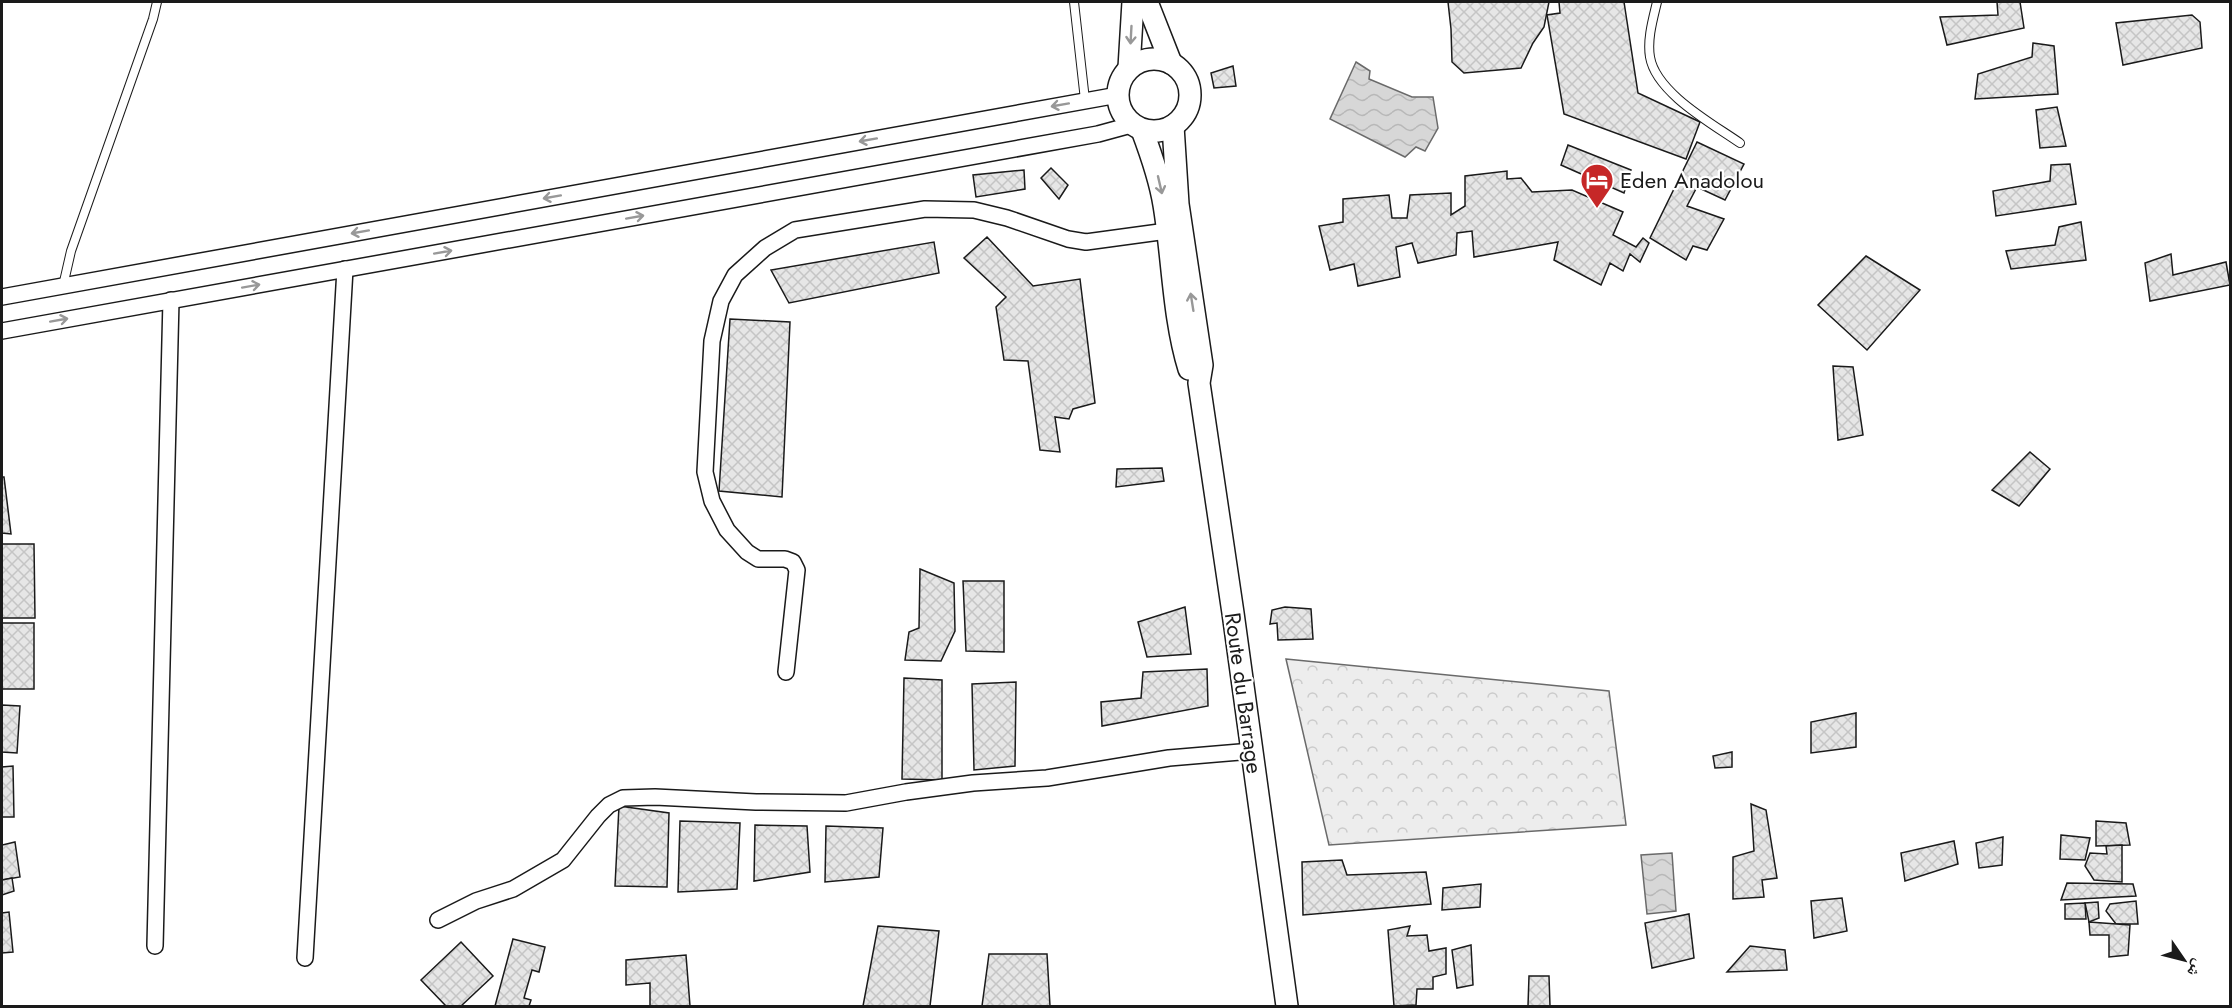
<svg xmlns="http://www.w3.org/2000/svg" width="2232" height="1008" viewBox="0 0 2232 1008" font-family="Jost,'Noto Naskh Arabic',sans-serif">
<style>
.forest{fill:url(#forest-crowns);stroke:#6a6a6a;stroke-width:1.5}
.water{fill:url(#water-waves);stroke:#6a6a6a;stroke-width:1.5}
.building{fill:url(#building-cross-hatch);stroke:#1a1a1a;stroke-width:1.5}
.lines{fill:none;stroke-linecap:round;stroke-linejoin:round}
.service-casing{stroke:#1a1a1a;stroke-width:10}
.minor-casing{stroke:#1a1a1a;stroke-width:18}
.secondary-casing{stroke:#1a1a1a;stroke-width:24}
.service{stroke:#fff;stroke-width:8}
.minor{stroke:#fff;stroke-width:15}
.secondary{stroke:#fff;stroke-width:21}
.oneway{stroke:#989898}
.labels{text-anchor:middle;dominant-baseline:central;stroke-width:4.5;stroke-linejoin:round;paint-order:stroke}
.poi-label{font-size:22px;fill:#1a1a1a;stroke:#fff;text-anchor:start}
.street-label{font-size:22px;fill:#1a1a1a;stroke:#fff}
</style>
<defs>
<pattern id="forest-crowns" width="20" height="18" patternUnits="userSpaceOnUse" patternTransform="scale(1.5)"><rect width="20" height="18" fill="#ededed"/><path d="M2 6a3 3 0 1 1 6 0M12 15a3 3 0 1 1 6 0" fill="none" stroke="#cbcbcb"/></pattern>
<pattern id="water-waves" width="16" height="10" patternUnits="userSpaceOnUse" patternTransform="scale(1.5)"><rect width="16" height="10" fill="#d7d7d7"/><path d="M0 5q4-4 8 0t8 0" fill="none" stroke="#b8b8b8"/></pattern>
<pattern id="building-cross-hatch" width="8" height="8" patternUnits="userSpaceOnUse" patternTransform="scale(1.5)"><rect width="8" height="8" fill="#e6e6e6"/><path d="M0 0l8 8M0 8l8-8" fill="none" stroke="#c5c5c5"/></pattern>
</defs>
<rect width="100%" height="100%" fill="#fff"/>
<polygon class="forest" points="1286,659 1609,691 1626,825 1329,845"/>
<g class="water">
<polygon points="1356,62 1370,71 1369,79 1412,97 1433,97 1438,128 1425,151 1416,147 1405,157 1330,119"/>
<polygon points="1672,853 1676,911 1647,914 1641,855"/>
</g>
<g class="building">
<polygon points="1448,2 1549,2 1544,27 1533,43 1521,68 1464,73 1452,62 1451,29"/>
<polygon points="1559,2 1624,2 1638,93 1700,122 1686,159 1564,114 1547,15 1560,13"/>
<polygon points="1997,2 2020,2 2024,28 1947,45 1940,17 1998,15"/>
<polygon points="2192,15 2200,22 2202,48 2123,65 2116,23"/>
<polygon points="2033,43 2054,46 2058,94 1975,99 1978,74 2032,57"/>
<polygon points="1233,66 1236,86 1214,88 1211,73"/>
<polygon points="2057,107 2066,146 2040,148 2036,110"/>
<polygon points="1697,142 1744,164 1725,200 1697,187 1687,206 1724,219 1707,250 1693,246 1686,260 1650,238"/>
<polygon points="1568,145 1631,170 1624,193 1561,165"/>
<polygon points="2070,164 2076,204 1996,216 1993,191 2050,181 2051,165"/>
<polygon points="1051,168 1068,185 1059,199 1041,178"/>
<polygon points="1024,170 1025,189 976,197 973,175"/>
<polygon points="1507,171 1507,179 1521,178 1532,192 1572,190 1623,212 1613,235 1636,247 1643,238 1649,243 1640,262 1630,254 1623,271 1610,263 1601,285 1554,260 1558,242 1474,257 1472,231 1457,233 1456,255 1418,263 1412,243 1396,247 1400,277 1358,286 1354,264 1330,270 1319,226 1343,222 1343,199 1389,195 1392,218 1407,218 1410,195 1451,193 1451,215 1465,206 1465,176"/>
<polygon points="2081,222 2086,260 2011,269 2006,251 2055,245 2059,227"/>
<polygon points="987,237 1033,286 1080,279 1095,403 1073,409 1069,419 1055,417 1060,452 1040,450 1028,361 1004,360 996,307 1006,297 964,258"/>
<polygon points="934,242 939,273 789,303 771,270"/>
<polygon points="2171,254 2173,275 2226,262 2230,285 2150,301 2145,263"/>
<polygon points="1866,256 1920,290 1867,350 1818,305"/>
<polygon points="730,319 790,322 782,497 719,491"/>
<polygon points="1833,366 1853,367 1863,435 1838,440"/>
<polygon points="2030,452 2050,469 2019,506 1992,490"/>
<polygon points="1162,468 1164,481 1116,487 1117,469"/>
<polygon points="2,477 4,477 11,534 2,533"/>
<polygon points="2,544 34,544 35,618 2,618"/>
<polygon points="920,569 954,583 955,631 941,661 905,660 909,632 919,628"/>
<polygon points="963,581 1004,581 1004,652 966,651"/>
<polygon points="1185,607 1191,654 1147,657 1138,622"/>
<polygon points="1285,607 1311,609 1313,639 1278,640 1277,623 1270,624 1272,610"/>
<rect x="2" y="623" width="32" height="66"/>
<polygon points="1207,669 1208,706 1102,726 1101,702 1141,698 1143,672"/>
<polygon points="904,678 942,680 942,780 902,779"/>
<polygon points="1016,682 1015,766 974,770 972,684"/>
<polygon points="2,705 20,706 17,753 2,752"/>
<polygon points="1856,713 1856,747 1811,753 1811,722"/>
<polygon points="1732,752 1732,767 1715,768 1713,756"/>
<polygon points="13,766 14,817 2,817 2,767"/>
<polygon points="1751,804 1766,810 1777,878 1762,880 1764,897 1733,899 1733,857 1754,851"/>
<polygon points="619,806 669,813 667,887 615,886"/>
<polygon points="680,821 740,823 737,889 678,892"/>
<polygon points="2096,821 2126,823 2130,845 2096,846"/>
<polygon points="755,825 807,826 810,872 754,881"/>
<polygon points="826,826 883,828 879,877 825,882"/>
<polygon points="2061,835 2090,838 2085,860 2060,859"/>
<polygon points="2003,837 2002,865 1979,868 1976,843"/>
<polygon points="1954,841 1958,864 1905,881 1901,853"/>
<polygon points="15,842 20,877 2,880 2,845"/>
<polygon points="2122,845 2122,882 2094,880 2085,866 2090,853 2107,854 2106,846"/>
<polygon points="1342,860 1347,875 1426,872 1431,904 1303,915 1302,862"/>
<polygon points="12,878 14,891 2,895 2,880"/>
<polygon points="2067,883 2133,884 2136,896 2061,900"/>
<polygon points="1481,884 1480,907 1442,910 1443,888"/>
<polygon points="1842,898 1847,931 1814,938 1811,901"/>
<polygon points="2136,901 2138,924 2116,924 2106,911 2110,904"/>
<polygon points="2098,902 2099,918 2089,922 2085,903"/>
<polygon points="2085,903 2086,919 2065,919 2065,904"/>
<polygon points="9,912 13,952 2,953 2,913"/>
<polygon points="1689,914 1694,958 1652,968 1645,923"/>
<polygon points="2089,922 2130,925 2128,955 2109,957 2109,935 2090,935"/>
<polygon points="878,926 939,931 930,1006 863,1006"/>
<polygon points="1410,926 1407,936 1427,935 1429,951 1446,948 1446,974 1433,977 1433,989 1417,989 1416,1005 1394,1006 1388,930"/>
<polygon points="513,939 545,947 539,972 532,970 524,998 531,1000 529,1006 495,1006"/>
<polygon points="461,942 493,976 461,1006 446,1006 421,980"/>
<polygon points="1471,945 1473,985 1457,988 1452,950"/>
<polygon points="1750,946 1785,950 1787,970 1727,972"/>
<polygon points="989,954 1047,954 1050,1006 982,1006"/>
<polygon points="686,955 690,1006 650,1006 650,983 626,985 626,960"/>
<polygon points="1529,976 1549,976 1550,1006 1528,1006"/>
</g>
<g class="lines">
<defs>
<g id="service">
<polyline points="1074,2 1085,100"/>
<path d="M1657,2C1653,19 1647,39 1650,57C1656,93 1713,124 1740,143"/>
<polyline points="63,286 71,251 153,19 157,2"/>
</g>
<g id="minor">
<polyline points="2,297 1118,95"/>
<polyline points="2,331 1098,134 1131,125"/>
<polyline points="786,672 797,570 793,562 785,559 758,559 747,552 727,530 712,501 705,472 712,341 721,301 735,275 765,248 795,230 925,209 974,210 1007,218 1068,239 1086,242 1167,231"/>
<polyline points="438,920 476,901 513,889 563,860 598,816 609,805 623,798 655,797 756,802 846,803 906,792 973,783 1047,778 1169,758 1252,751"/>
<polyline points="155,946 171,300"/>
<polyline points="305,958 345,269"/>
</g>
<g id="secondary">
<polyline points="1147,2 1171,63"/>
<circle cx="1154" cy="95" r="36"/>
<polyline points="1129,68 1133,2"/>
<polyline points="1173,126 1178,204 1202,365 1199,383 1233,613 1287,1006"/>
<path d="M1142,130C1151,154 1160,179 1164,205C1173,259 1173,317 1189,369"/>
</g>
</defs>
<use href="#service" class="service-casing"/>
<use href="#minor" class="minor-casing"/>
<use href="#secondary" class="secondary-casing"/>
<use href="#service" class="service"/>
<use href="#minor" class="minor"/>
<use href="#secondary" class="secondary"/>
</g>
<defs><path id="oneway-shaft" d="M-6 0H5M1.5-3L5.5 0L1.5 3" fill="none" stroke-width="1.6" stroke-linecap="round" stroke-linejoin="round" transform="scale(1.5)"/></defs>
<g class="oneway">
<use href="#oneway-shaft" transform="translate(1131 35) rotate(93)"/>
<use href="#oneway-shaft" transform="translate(1060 105) rotate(170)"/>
<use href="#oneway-shaft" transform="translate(868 140) rotate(170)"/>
<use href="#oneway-shaft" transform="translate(1160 185) rotate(77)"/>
<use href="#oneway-shaft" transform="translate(552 197) rotate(170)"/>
<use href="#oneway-shaft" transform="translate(635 217) rotate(-10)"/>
<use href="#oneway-shaft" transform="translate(360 232) rotate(170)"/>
<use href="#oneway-shaft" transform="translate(443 252) rotate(-10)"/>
<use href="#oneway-shaft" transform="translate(251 286) rotate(-10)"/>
<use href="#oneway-shaft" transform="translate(1192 302) rotate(-99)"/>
<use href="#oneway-shaft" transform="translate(59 320) rotate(-10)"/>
</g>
<defs>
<symbol id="hotel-pin" viewBox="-11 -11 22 30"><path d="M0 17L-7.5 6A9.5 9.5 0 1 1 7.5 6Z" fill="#c62828" stroke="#fff"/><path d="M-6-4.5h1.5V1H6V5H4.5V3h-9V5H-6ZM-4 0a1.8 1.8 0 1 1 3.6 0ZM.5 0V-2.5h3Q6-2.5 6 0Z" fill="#fff"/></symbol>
</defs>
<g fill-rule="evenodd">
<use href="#hotel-pin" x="1578" y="161" width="38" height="52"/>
</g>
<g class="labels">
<g class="poi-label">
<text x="1620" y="180">Eden Anadolou</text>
</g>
<g class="street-label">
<text transform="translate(1244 693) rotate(82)">Route du Barrage</text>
</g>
</g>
<rect width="2232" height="1008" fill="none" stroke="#1a1a1a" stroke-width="6"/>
<g transform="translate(2184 960) rotate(125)" stroke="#ffffff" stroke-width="4.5" paint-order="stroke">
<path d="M0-4.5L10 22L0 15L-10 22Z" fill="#1a1a1a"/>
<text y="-9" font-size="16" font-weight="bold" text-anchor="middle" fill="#1a1a1a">ش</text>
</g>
</svg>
